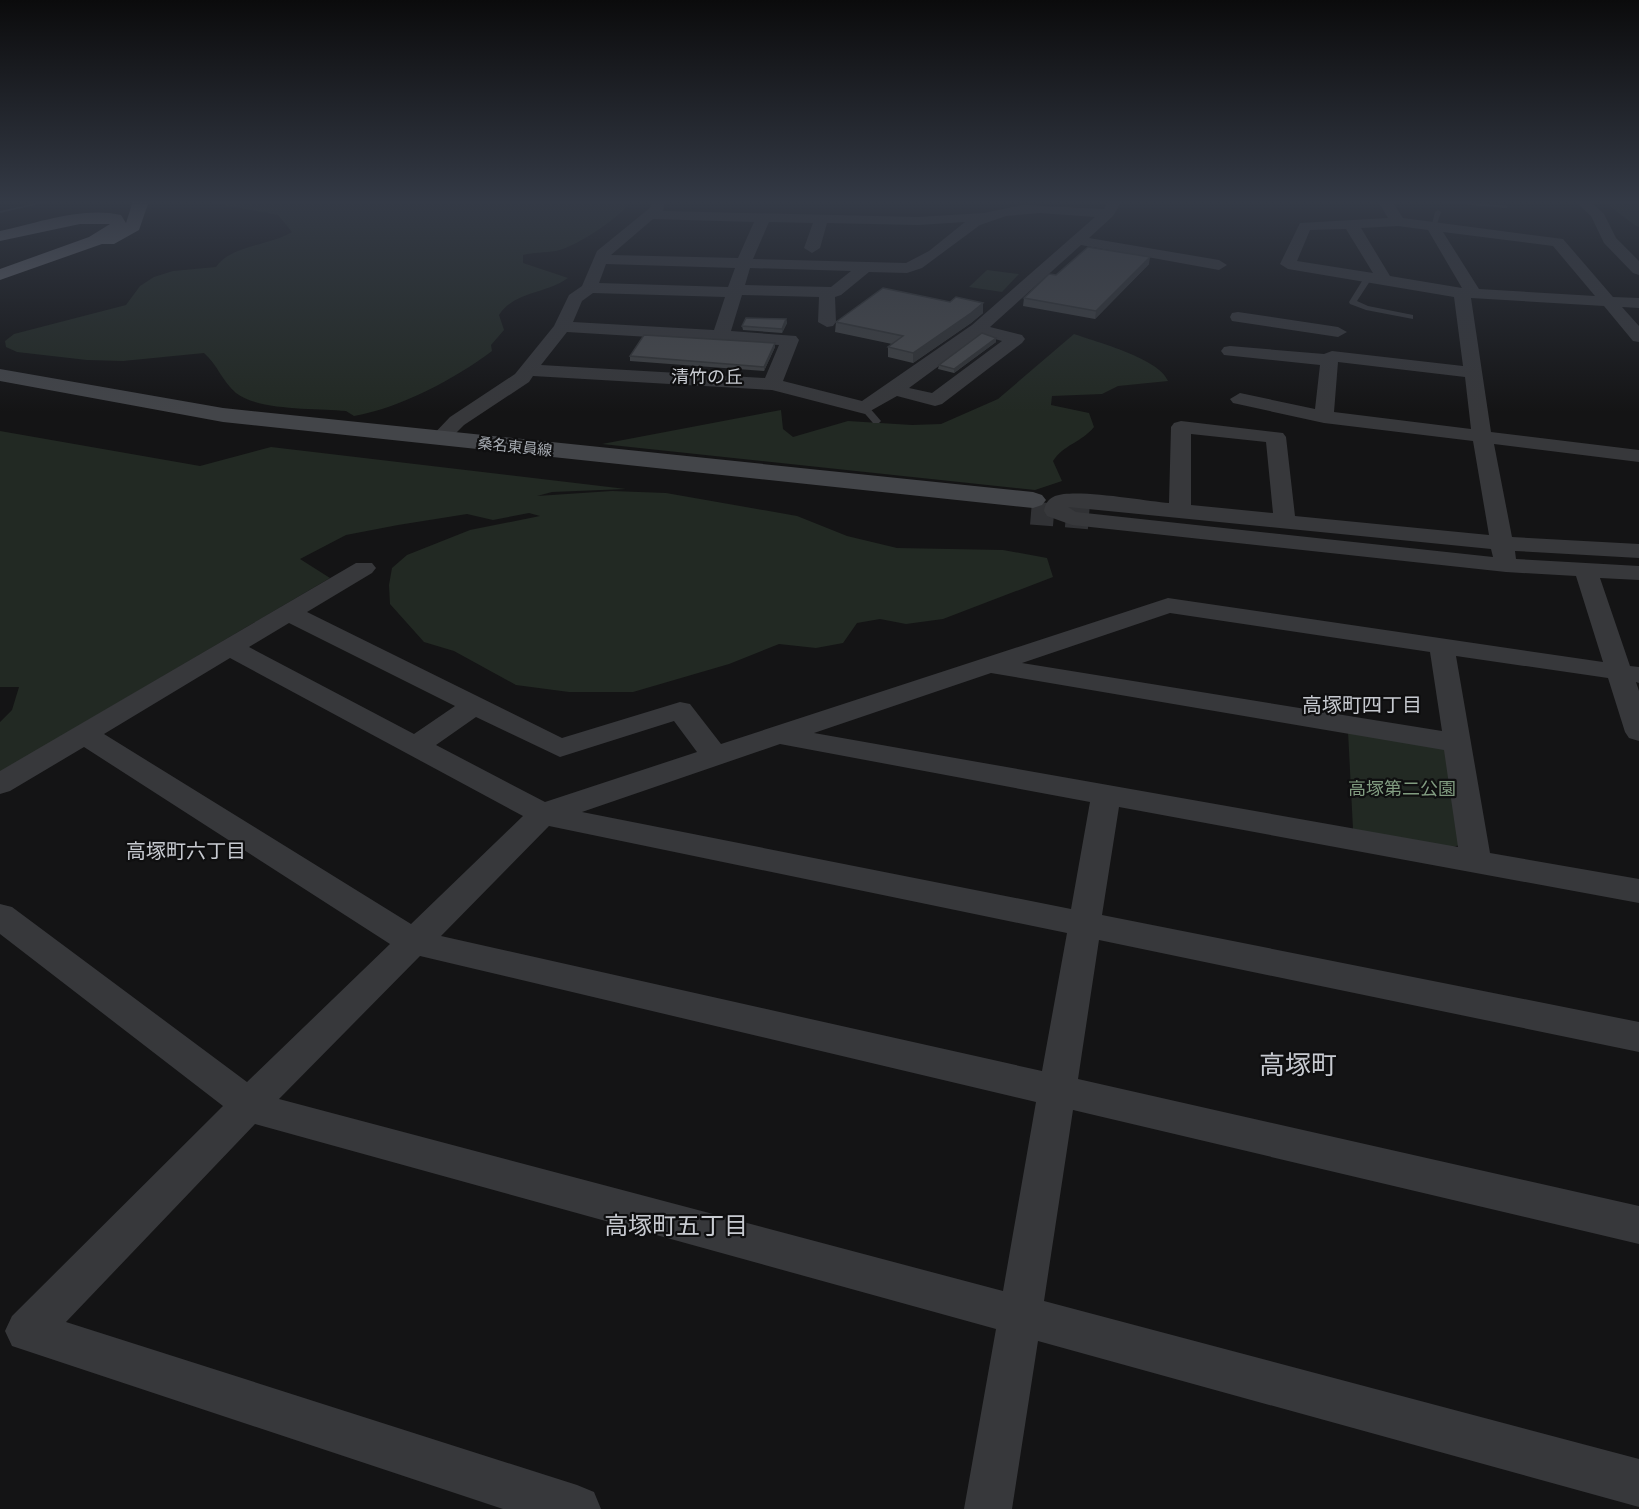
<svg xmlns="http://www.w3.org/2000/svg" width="1639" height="1509" viewBox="0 0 1639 1509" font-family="'DejaVu Sans','Noto Sans JP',sans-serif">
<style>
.green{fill:#222923}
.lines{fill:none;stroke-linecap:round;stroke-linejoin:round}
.stream{fill:#333b40;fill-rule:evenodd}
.secondary-tunnel{stroke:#313235;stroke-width:23;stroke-dasharray:23 12;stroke-linecap:butt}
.lane{fill:#37383b;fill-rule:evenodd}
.street{fill:#37383b;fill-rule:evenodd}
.secondary{fill:#434549;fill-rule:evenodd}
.highway{fill:#62646a;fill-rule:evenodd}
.wall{fill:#3e4042}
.shaded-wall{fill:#323436}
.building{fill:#484a4d;stroke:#323436;stroke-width:1.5}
.labels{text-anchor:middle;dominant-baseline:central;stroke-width:4.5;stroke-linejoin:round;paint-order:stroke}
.far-street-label{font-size:15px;fill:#a7acb3;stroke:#0f0f10}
.far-quarter-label{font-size:18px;fill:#c7cad0;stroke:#0f0f10}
.park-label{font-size:18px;fill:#819c80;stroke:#0f0f10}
.neighbourhood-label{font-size:20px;fill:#c7cad0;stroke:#0f0f10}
.near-neighbourhood-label{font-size:24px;fill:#c7cad0;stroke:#0f0f10}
.near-quarter-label{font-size:26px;fill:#c7cad0;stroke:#0f0f10}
</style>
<rect width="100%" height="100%" fill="#141415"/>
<g class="green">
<path d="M202,201H630L631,202C617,219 578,246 556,251C545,253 534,252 523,255V263L568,278C546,294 515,291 499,315L504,330L491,345L492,351C455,379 400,408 354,416L346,411C316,408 259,411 236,393C222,381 217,364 204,353L123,361L87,360L17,352L6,347L5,341L14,334L126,305L140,286L154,277L173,271L216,267C231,245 269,246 292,232L278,215Z"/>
<polygon points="1603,201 1639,201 1639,227 1636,226"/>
<polygon points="987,270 1019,274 1002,292 969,287"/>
<path d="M1074,334C1097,342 1160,359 1168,381L1118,386L1102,394L1052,396L1051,405L1089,413L1094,427C1082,442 1063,445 1053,461L1062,481L1035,490L602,444L781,410L783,429L793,437L848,421L912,425L941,424L998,399Z"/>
<polygon points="0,431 200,466 271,447 626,489 552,492 537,496 612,491 666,493 797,516 847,536 897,548 1003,550 1047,558 1053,577 943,619 906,624 880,619 857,623 843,643 816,648 779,644 729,664 633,692 569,692 516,685 454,651 424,642 390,604 389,585 392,568 407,555 470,530 540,516 529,513 493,520 467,514 398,525 346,535 300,559 330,578 0,772 0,722 12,710 19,687 0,687"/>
<polygon points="1348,731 1438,744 1448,751 1462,844 1451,848 1353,829"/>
</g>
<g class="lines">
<polygon class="stream" points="46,201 52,201 0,213 0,211"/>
<polyline class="secondary-tunnel" points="1031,513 1091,518"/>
<g class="lane">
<polygon points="1426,201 1455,201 1509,206 1506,208"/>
<polygon points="1438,210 1441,212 1436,227 1431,228 1435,212"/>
<polygon points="1368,276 1372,278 1357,301 1368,306 1413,315 1413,319 1366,310 1350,304 1349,302 1364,278"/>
<polygon points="862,406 868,406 881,421 879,423 873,423 860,408"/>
</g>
<g class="street">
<path d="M651,201H665L663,211L918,217L984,213L1023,205L1104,209L1108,201H1122L1113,216L1089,238L1219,260L1227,265L1219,270L1081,245L990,327L1022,335L1025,339L1022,343L942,404L935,406L897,396L865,414L772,390L533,376L529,382L464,425L446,443H432L429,439L450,417L515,374L554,326L569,295L582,286L597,251L651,207ZM1040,213L1095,217L972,325L862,401L783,381L799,340L796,336L731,331L742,295L819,297L818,322L827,327L833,326L836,322L835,297L841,295L869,272L907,273L922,268L980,225L1006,216ZM653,219L754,222L738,258L611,255ZM769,222L813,223L804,248L812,253L820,248L827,223L918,225L965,222L929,251L906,263L753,259ZM606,264L735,268L728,287L599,283ZM750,268L851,271L831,287L745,285ZM593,293L725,297L714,330L573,322L582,301ZM567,332L779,345L765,378L541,365ZM981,335L1002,341L932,393L909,388Z"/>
<path d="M1378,201H1392L1403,218L1563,239L1613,297L1639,298V308L1622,307L1639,326V342L1633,341L1604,306L1471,298L1491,432L1639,450V462L1494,444L1512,537L1639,544V558L1515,551L1516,559L1639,566V580L1600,578L1630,666L1639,667V683L1636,682L1639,691V741L1629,738L1625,732L1608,678L1456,656L1490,853L1639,879V903L1119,807L1102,915L1639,1022V1052L1099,940L1078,1079L1639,1206V1244L1073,1110L1044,1301L1639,1459V1507L1038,1341L1012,1509H964L996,1329L255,1124L66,1322L577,1485L594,1492L601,1509H503L12,1346L5,1331L12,1316L223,1106L0,934V904L12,907L247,1082L390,944L84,747L10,791L0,794V771L356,563H372L376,568L372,573L307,612L562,738L680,702L690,704L721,744L1168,598L1603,662L1576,576L1506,572L1072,525L1047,516L1044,511C1045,504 1048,499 1055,496C1075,488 1145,501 1169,503L1171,427L1174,423L1181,421L1283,433L1286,437L1295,516L1489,535L1473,441L1324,423L1233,403L1230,399L1240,393L1315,409L1320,365L1224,355L1221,351L1224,347L1230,346L1324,354L1332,351L1463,366L1454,297L1288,269L1280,264L1300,223L1388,218ZM1398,226L1428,230L1462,288L1390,276L1361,228ZM1346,229L1373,273L1297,261L1310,230ZM1443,232L1553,246L1595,296L1479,289ZM1338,362L1465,377L1471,429L1334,412ZM1191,434L1266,442L1273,513L1191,505ZM1068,507L1491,549L1493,557L1076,512ZM1170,613L1430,652L1442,731L1022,663ZM289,623L455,706L414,734L249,647ZM230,658L523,816L411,924L104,734ZM991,673L1444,750L1458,847L814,733ZM476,717L560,757L674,721L697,752L545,802L436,745ZM780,744L1090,802L1071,909L582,812ZM549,826L1067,933L1042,1071L441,936ZM420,956L1036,1102L1003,1291L279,1099Z"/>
<polygon points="1575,201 1590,201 1604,214 1616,238 1639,261 1639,275 1633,273 1604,243 1591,216"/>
<polygon points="1238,312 1338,327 1347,332 1338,337 1232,321 1230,317 1232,313"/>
</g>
<polygon class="secondary" points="0,369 223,408 1033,492 1042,495 1046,500 1042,505 1033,508 223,422 0,381"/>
<path class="highway" d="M133,201H149L139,230L114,244H102L0,280V269L89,237L110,224H80L0,241V231C37,223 83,206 121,215L126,223Z"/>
</g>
<g class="wall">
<polygon points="1149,264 1095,319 1023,306 1024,298 1056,275"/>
<polygon points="983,303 983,313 971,323 913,363 888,357 888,347 892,344 835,332 836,322"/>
<polygon points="786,319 787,323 782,333 743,330 742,326"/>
<polygon points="996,338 996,342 954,373 938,369 939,365"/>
<polygon points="775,343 775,347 764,371 630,361 630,356"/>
</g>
<g class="shaded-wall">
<polygon points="1150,257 1149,264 1095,319 1096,311"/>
<polygon points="983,303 983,313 971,323 913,363 913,353"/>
<polygon points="786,319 787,323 782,333 782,329"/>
<polygon points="996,338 996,342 954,373 954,369"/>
<polygon points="775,343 775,347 764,371 764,367"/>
</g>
<g class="building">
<polygon points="1088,247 1150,257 1096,311 1024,298 1049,274 1056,275"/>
<polygon points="883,288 950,302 956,297 983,303 971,313 913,353 888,347 903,336 836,322"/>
<polygon points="746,318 786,319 782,329 742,326"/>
<polygon points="982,333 996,338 954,369 939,365"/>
<polygon points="644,335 775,343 764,367 630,356"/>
</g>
<linearGradient id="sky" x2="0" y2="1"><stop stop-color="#0b0b0c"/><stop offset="0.49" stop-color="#343a46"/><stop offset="1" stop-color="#343a46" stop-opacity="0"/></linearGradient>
<rect width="1639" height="412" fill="url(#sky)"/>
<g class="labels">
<g class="far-street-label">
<text transform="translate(515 447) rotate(6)">桑名東員線</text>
</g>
<g class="far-quarter-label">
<text x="707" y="376">清竹の丘</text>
</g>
<g class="park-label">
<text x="1402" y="788">高塚第二公園</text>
</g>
<g class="neighbourhood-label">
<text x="1362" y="705">高塚町四丁目</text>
<text x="186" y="851">高塚町六丁目</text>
</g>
<g class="near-neighbourhood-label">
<text x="676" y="1226">高塚町五丁目</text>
</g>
<g class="near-quarter-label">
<text x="1298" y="1065">高塚町</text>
</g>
</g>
</svg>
